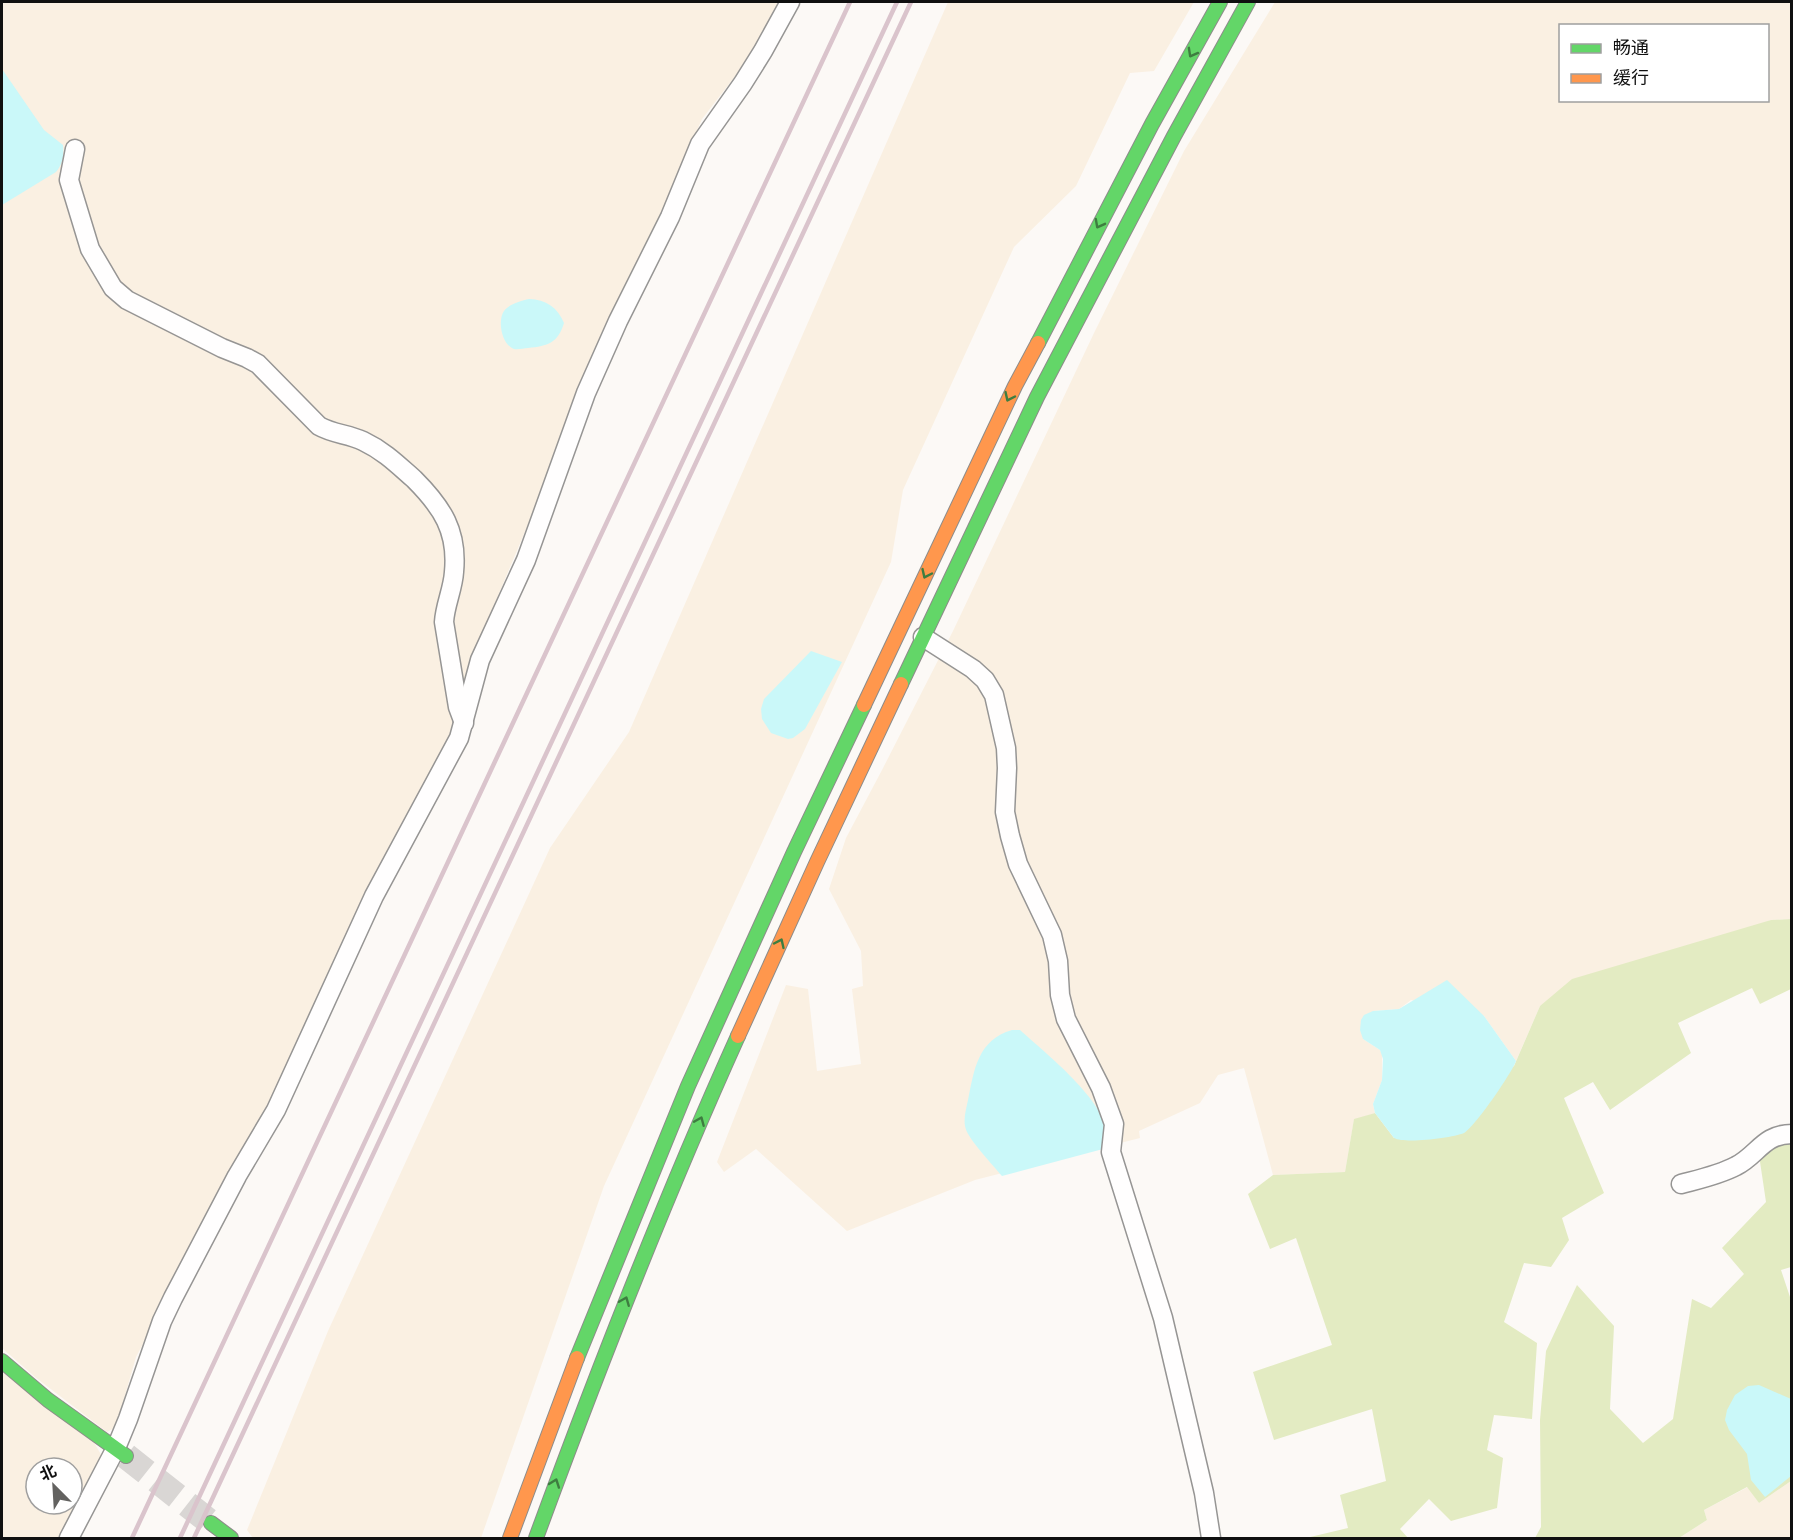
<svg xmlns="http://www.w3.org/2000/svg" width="1793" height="1540" viewBox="0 0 1793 1540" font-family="Literata,'Noto Sans SC',serif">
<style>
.farmland{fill:#faf0e2;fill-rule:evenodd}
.forest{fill:#e3ebc2}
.water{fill:#caf8f9}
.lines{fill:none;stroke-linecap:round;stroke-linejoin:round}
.secondary-tunnel{stroke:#d9d6d4;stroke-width:26;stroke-dasharray:26 13;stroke-linecap:butt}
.street-casing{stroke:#969594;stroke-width:21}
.fast-casing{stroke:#8d8c8a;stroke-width:16}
.slow-casing{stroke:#8d8c8a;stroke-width:16}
.street{stroke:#fffefe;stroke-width:18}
.fast{stroke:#63d668;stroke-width:14}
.slow{stroke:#ff974d;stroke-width:14}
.rail{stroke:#dac4cc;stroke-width:4.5}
.oneway{stroke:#3e7d40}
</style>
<rect width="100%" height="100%" fill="#fcf9f6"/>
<g class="farmland">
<polygon points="2,2 781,2 764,39 702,119 625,294 471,660 454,735 284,1079 136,1357 116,1427 107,1432 35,1377 2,1348"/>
<polygon points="948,2 1194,2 1154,71 1130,73 1076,186 1014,247 903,490 891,562 604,1186 481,1538 253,1538 247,1530 328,1331 550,848 629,732"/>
<path d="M1275,2H1791V919L1771,920L1540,1006L1516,1061L1484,1016L1411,1000L1399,1009L1373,1011L1363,1039L1380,1050L1382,1054V1080L1373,1104L1375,1113L1354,1120L1345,1172L1273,1175L1244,1068L1218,1075L1200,1103L1139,1131L1140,1138L975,1180L847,1231L756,1149L724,1172L717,1162L786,985L808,989L817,1071L861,1064L852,989L863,986L861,951L829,889L846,838L882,770L953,631L1094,333L1184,151ZM1560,26H1768V100H1560Z"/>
<path d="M2,1371L92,1439L103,1458L62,1538H2ZM36,1468H72V1504H36Z"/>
<polygon points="1791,1481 1791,1538 1679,1538 1707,1520 1704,1510 1748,1487 1759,1503"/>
</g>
<g class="forest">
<polygon points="1791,919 1791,989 1760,1004 1752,988 1678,1023 1691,1053 1610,1110 1593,1082 1564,1098 1604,1193 1562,1218 1569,1240 1551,1267 1524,1263 1504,1322 1537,1343 1532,1419 1494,1415 1487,1450 1503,1458 1497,1508 1451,1521 1429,1499 1400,1529 1408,1538 1306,1538 1348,1528 1340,1495 1386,1481 1372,1409 1274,1440 1253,1372 1332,1345 1296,1238 1270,1249 1248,1194 1273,1175 1345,1172 1354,1119 1375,1113 1394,1138 1514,1066 1540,1006 1572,979 1771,920"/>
<polygon points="1791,1141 1791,1267 1781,1270 1792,1303 1791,1481 1759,1503 1747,1487 1704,1510 1707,1520 1679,1538 1535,1538 1541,1527 1540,1420 1546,1351 1577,1285 1614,1326 1610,1409 1643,1443 1673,1419 1692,1299 1711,1308 1744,1274 1722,1248 1766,1202 1759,1155"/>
</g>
<g class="water">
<path d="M2,69L44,130L63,145C64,155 63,164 56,172L2,205Z"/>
<path d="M529,299C546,299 558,308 564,323C558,343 548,346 528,348C524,348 518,350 514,349C502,345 497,321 504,311C509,304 521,301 529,299Z"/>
<polygon points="811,651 842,662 805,729 793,738 788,739 771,733 762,719 761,709 764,699"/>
<path d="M1447,980L1484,1016L1516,1061C1512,1073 1474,1128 1464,1133C1452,1138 1405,1144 1394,1138L1375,1113L1373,1104L1382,1080L1383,1059L1380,1050L1363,1039L1360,1030L1361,1020L1364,1015L1373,1011L1399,1009Z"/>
<path d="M1012,1030H1020C1045,1053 1107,1101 1107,1136C1107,1140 1104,1146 1103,1149L1002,1176C992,1164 973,1144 967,1132C962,1122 966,1110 968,1100C974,1069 978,1040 1012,1030Z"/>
<polygon points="1759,1385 1791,1399 1791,1476 1765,1497 1751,1480 1747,1454 1729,1430 1725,1420 1727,1410 1735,1395 1748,1386"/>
</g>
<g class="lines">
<polyline class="secondary-tunnel" points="126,1456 211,1523"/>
<defs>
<g id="street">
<path d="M75,149L69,180L90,249L113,288L127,300L222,348L247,358L258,364L319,426C333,434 348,434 363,441C384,451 397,464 414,479C442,507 458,531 454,572C453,589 445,605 444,622L458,707L464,723"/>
<polyline points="923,637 973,669 985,680 994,695 1006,748 1007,768 1005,812 1010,836 1018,864 1052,935 1058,961 1060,995 1066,1019 1101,1088 1114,1124 1111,1152 1163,1318 1204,1493 1211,1538"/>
<path d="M1681,1184C1700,1179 1719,1175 1736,1166C1758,1155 1763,1134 1792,1134"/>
<polyline points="69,1538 116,1448 128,1419 162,1321 173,1298 237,1176 276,1110 374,896 459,738 480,660 526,560 586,393 618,321 670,217 700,144 743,83 763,51 790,2"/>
</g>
<g id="fast">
<polyline points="1038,343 1152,124 1220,2"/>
<polyline points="901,684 1037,397 1174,136 1248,2"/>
<polyline points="577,1358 688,1086 794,852 864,705"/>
<polyline points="2,1361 48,1400 126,1456"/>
<polyline points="211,1523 231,1538"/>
<path d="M536,1538C598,1369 664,1200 738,1036"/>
</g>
<g id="slow">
<polyline points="864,705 1015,386 1038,343"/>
<polyline points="738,1036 817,862 901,684"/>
<polyline points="510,1538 577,1358"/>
</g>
</defs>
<use href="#street" class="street-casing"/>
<use href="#fast" class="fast-casing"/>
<use href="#slow" class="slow-casing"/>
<use href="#street" class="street"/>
<use href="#fast" class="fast"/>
<use href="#slow" class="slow"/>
<g class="rail">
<polyline points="132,1538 850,2"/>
<polyline points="180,1538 897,2"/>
<polyline points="194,1538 911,2"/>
</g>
</g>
<defs><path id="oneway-chevron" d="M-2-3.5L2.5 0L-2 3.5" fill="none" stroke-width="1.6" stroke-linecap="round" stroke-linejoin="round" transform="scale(1.5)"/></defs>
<g class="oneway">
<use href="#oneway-chevron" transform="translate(1192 53) rotate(119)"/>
<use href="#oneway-chevron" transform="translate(1099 224) rotate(118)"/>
<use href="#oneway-chevron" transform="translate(1009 397) rotate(115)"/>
<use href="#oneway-chevron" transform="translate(926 574) rotate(115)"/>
<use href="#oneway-chevron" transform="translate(780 943) rotate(-65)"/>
<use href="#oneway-chevron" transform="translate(700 1121) rotate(-67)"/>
<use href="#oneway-chevron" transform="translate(625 1301) rotate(-68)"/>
<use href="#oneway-chevron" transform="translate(555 1483) rotate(-70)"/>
</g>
<rect width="1793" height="1540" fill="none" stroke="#101010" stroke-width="6"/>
<rect x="1559" y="24" width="210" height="78" fill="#ffffff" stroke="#9f9f9f" stroke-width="1.5"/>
<rect x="1571" y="44" width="30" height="9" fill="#63d668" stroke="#9f9f9f" stroke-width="1.5"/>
<text x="1613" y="54" font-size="18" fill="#101010">畅通</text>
<rect x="1571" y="74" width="30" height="9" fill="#ff974d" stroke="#9f9f9f" stroke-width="1.5"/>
<text x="1613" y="84" font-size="18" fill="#101010">缓行</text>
<g transform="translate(54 1486) rotate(336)"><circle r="28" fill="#ffffff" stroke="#9f9f9f" stroke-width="1.5"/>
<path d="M0-4.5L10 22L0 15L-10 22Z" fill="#636260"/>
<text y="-9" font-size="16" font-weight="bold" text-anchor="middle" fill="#101010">北</text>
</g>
</svg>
